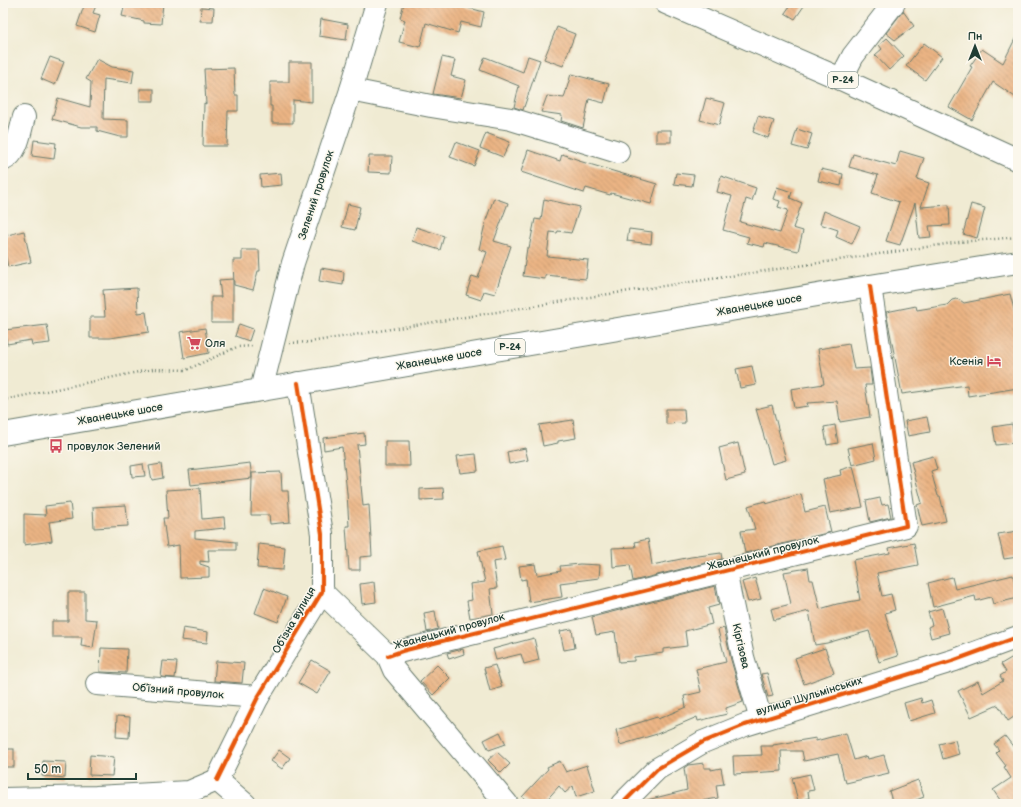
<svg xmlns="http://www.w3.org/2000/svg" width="1021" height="807" viewBox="0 0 1021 807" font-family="'Balsamiq Sans',sans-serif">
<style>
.building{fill:url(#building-back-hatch)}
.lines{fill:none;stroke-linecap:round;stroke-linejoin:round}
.minor-casing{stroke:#687a6c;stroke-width:24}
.major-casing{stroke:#687a6c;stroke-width:24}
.path{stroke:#687a6c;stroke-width:2.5;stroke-dasharray:1 3;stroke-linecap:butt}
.minor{stroke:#fff;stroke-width:22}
.major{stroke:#fff;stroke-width:22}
.cycleway-casing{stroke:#fbf7ec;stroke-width:6}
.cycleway{stroke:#e8590c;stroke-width:4}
.labels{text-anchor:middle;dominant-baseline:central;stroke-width:3;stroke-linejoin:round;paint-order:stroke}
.shield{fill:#fbf7ec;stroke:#61756b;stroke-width:1}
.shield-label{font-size:10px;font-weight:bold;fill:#1f3d34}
.street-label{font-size:11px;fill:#1f3d34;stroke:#fbf7ec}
.poi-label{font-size:11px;fill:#1f3d34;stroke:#fbf7ec;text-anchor:start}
</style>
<defs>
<pattern id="building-back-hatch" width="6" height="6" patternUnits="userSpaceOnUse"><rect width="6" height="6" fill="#ebb484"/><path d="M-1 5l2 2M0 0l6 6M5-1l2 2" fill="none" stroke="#be946d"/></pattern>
</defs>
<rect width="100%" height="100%" fill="#fbf7ec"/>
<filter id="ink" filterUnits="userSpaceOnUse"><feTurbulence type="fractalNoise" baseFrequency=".025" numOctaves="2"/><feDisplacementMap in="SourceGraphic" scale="8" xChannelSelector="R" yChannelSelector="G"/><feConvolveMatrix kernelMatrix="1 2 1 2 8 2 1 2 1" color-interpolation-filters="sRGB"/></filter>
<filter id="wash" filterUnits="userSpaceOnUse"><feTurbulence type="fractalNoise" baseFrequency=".012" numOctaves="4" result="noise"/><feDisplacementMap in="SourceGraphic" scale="16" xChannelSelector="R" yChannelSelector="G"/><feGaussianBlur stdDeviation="0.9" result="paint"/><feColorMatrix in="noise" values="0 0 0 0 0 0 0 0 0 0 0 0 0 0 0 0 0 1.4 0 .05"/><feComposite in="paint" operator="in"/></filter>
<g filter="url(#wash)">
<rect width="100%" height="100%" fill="#f0ebd3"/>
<g id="blocks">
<g class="building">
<polygon points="85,3 97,3 93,13 100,15 95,32 77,26"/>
<polygon points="125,3 163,3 161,24 144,23 144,21 122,16"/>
<polygon points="404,3 463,3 462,6 484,12 481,27 461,22 458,33 426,23 420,47 399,42 405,20 400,18"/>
<polygon points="792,3 806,3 795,19 785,13"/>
<polygon points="201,7 214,8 213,21 200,21"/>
<polygon points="903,11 914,26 895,40 886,33"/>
<polygon points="321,19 348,24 346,40 319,36"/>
<polygon points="557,27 575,34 563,66 544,59"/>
<polygon points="1018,33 1018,99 993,82 972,120 949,107 972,67 970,66 982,49 1003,63"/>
<polygon points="887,38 904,56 889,70 875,55 882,49 879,45"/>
<polygon points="924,43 942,57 925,80 906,66"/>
<polygon points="528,56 540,60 523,110 514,107 519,86 480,70 485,57 523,72"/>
<polygon points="50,57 64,62 55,85 41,79"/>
<polygon points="442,57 455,60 451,76 466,80 461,98 433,94"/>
<polygon points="97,59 112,67 134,70 132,83 104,79 103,119 128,120 128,137 120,137 97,131 97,127 81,127 52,119 58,98 90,107 91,82 86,79"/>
<polygon points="289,62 312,62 312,102 293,100 293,123 272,123 272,106 270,106 270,82 289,82"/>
<polygon points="234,68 235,95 238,95 238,111 228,111 227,146 203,146 204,103 206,104 204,69"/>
<polygon points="571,74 609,84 604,103 589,99 583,128 561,121 562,115 541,112 547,96 564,98"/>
<rect x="140" y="89" width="14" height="12"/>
<polygon points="706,98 725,103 719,125 700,120"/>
<polygon points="758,116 774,121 768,138 753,132"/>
<polygon points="797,129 812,134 807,150 792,146"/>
<rect x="656" y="130" width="15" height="12"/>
<polygon points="486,133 510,142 503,157 480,148"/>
<polygon points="34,140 56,143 54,159 32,156"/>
<polygon points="456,142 480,151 474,166 450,157"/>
<polygon points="528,150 560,161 562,154 579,160 579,161 657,184 651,204 611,193 610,195 586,188 584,193 521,172"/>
<polygon points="900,151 924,158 917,179 929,183 921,207 949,205 950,225 929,226 931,237 919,238 915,203 900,245 886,241 899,202 872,193 878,175 849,167 853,154 896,166"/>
<polygon points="369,156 392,156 391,173 368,172"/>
<polygon points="821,169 843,174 841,186 818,181"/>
<polygon points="281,173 282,185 261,187 260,175"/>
<polygon points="676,173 694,175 692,186 674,184"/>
<polygon points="721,176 756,188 752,201 746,199 740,222 780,233 788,210 778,207 780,201 773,199 777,187 792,192 790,198 802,203 793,228 803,231 798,251 765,243 764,247 747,243 749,237 723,230 732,196 717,192"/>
<polygon points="494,198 508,203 494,241 511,246 495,294 484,291 481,300 466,295 472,276 478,278 487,252 479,249 486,220"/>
<polygon points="544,199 580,207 571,233 558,231 557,233 550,232 547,256 588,260 586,279 545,275 545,279 523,276 527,248 529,248 535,219 541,220"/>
<polygon points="348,204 360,207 355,230 342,227"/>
<polygon points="971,204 985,208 977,238 963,234"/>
<polygon points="824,211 860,226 852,244 836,237 838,230 820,224"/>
<polygon points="416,227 444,236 440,250 412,241"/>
<polygon points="629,229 652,232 651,244 627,241"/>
<polygon points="24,231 31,262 8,267 3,244 3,236"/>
<polygon points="242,250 259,250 260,271 258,271 253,290 234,285 233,260 242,260"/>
<polygon points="321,268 344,272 343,285 319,281"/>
<polygon points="233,279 233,323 211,323 211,297 221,297 219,280"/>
<polygon points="137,288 138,313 146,312 149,332 110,338 90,338 90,317 105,317 103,290"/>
<polygon points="1010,294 1017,321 1018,322 1018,388 968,396 967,385 902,394 886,312 916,306 917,310 947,305 952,300 956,299 960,300 964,303"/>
<polygon points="239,324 253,329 249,341 235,336"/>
<polygon points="47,325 50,343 32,345 31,340 7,344 5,330"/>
<polygon points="205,328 209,353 184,358 180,332"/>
<polygon points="849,344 854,369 870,368 872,385 865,385 870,417 840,422 837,401 807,403 808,406 794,408 791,389 824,384 818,349"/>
<polygon points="752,366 756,385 740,388 736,369"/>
<polygon points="772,405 786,460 772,464 756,409"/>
<polygon points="666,409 684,409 685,423 666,424"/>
<polygon points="927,417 930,432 908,436 905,421"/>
<polygon points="573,420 576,438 558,441 558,443 543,446 539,425"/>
<polygon points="1012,424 1015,443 996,445 993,427"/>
<polygon points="835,425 838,443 827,445 824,427"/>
<polygon points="364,433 365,444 357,445 363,506 369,505 372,556 360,557 360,570 349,570 346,526 349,526 347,493 342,447 324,450 323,438"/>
<polygon points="385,441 409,441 410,466 385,466"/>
<polygon points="738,443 745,475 726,480 719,448"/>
<polygon points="873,443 876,459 852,465 848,448"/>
<polygon points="525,448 528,460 509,464 507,452"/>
<polygon points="476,454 478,471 460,473 457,456"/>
<polygon points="933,456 937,469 931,471 938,496 940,496 946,521 922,526 917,505 922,503 911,462"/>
<polygon points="250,463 252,478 252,473 281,472 282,491 288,491 290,522 270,524 269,515 251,515 252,478 191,485 189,470"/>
<polygon points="143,464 145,476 132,477 131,466"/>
<polygon points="161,464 163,478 152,480 149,466"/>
<polygon points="853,466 863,507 830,513 823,479 841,475 840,470"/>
<polygon points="200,488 202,519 224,517 225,528 195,531 195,538 236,542 236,550 208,550 209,562 200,561 200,564 209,567 209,577 180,578 179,545 167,547 163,518 168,518 166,490"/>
<polygon points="443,488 444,499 420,500 420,489"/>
<polygon points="801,494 805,512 825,507 831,532 745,553 741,531 755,529 748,506 765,501 766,504"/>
<polygon points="880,498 882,505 888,504 891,517 870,522 866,501"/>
<polygon points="70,503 72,519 49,522 52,541 24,545 24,514 46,515 45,506"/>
<polygon points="126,505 128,526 94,528 93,507"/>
<polygon points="1018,531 1018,557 1004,559 998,534"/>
<polygon points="648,539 652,565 691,557 721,553 722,559 633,581 630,565 613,567 612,548 636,547 635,542"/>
<polygon points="914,543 918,565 877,573 882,596 891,594 895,610 885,613 898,656 879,662 869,631 827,643 815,645 809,611 774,620 771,609 791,604 784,572 808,568 810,580 813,580 820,609 837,604 860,600 853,560 890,553 889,548"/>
<polygon points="259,544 285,547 283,570 257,568"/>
<polygon points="502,546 505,560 493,562 497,588 490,589 493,614 470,618 467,601 472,600 470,584 485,582 478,551"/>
<polygon points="535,564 537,575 561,571 560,566 580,564 600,565 599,578 560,583 562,597 529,602 526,579 521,580 519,566"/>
<polygon points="1013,575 1015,585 1018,584 1018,598 993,604 991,597 976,601 975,596 933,607 928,583 952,577 955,589"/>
<polygon points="755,578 761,599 748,602 742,582"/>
<polygon points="374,582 376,602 362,604 360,584"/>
<polygon points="715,586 719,605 708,608 712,624 685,631 687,646 663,649 663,653 634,657 634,661 619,662 615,632 596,635 592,617"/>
<polygon points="264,588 287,597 278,622 255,613"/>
<polygon points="68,592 85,592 85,619 97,620 93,648 81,646 82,637 52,637 52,621 68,621"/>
<polygon points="942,608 949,633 931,638 928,627 932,625 928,612"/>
<polygon points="435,611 438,629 427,632 424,613"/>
<polygon points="183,628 208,632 207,643 181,640"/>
<polygon points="724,628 731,660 743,702 726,708 727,714 698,721 697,717 657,734 620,745 616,730 657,717 658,719 686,707 684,696 701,692 696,669 726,662 718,630"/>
<polygon points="572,629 575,648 564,650 560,631"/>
<polygon points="534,638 539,660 524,664 521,654 496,660 493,649"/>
<polygon points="101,648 127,649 126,673 100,672"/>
<polygon points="825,648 834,673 804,684 795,658"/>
<polygon points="463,649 464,654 449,659 447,653"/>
<polygon points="1018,654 1018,714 1008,721 998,705 971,717 958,691 978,681 983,693 1003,681 1000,676 1006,672 1001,664"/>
<polygon points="312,660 331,671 317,694 298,683"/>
<polygon points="163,661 177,662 175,678 161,677"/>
<polygon points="216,661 244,663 242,683 214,681"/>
<polygon points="437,665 450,678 433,695 420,681"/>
<polygon points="495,665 502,687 490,691 484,668"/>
<polygon points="767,673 773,696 768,697 761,674"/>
<polygon points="921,698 922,703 931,700 935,713 909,721 904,703"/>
<polygon points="117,716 130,717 129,738 116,737"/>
<polygon points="500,732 506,744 489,750 484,740"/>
<polygon points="846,733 854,760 867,756 868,759 884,755 889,773 846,783 845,779 844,779 838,754 804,761 802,751 781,751 782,771 734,774 733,756 762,755 761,746 773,746 773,745 816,738 816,741"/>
<polygon points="1005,736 1018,753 1018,804 1003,804 993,790 1011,778 1004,767 1006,766 996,753 999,750 994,744"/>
<polygon points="955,740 959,754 943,759 939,744"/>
<rect x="3" y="749" width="11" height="18"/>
<polygon points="279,750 290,758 282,769 271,761"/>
<polygon points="497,752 510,764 501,773 488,760"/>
<polygon points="90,755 114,757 112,776 89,775"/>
<polygon points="43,761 66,762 65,778 42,776"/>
<polygon points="560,761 566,772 587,765 595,791 576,797 573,786 565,793 559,786 543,804 531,804 522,797 548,769 547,767"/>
<polygon points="704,763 704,768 711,768 711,770 721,768 724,784 716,785 718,798 684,804 648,804 647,800 687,790 684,768 688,765"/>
<polygon points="810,774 814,790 808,791 809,798 798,801 792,778"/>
<polygon points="918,780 924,797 906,804 893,804 889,791"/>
</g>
</g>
</g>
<g filter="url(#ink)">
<use href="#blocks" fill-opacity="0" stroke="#687a6c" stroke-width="1"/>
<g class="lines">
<defs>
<g id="minor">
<polyline points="841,79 853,56 894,3"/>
<polyline points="351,90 431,106 511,119 618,152"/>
<path d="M3,160C18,153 20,131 24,117"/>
<polyline points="725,571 743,657 761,720"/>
<polyline points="322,592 388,656 394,670 507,804"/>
<polyline points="388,656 402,651 906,526 870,286"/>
<polyline points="97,684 258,697"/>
<polyline points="217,780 258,697 322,592 322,534 298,383"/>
<polyline points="217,780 245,804"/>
<polyline points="3,799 96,797 189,792 217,780"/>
<polyline points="622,804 657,769 703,742 745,725 955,660 1018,637"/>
</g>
<g id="major">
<polyline points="666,3 841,79 1018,160"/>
<polyline points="261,390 293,263 351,90 377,3"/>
<polyline points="3,434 870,286 1018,262"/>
</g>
</defs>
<use href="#minor" class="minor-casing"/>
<use href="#major" class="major-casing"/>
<g class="path">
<polyline points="290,343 310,342 596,296 960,242 1018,237"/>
<polyline points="3,400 153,369 186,370 237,347 253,346"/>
</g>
<use href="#minor" class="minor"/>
<use href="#major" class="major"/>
<defs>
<g id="cycleway">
<polyline points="388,656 402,651 906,526 870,286"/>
<polyline points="217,780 258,697 322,592 322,534 298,383"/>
<polyline points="622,804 657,769 703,742 745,725 955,660 1018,637"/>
</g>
</defs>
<use href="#cycleway" class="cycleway-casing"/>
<use href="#cycleway" class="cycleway"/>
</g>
</g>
<defs>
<symbol id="supermarket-bare" viewBox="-9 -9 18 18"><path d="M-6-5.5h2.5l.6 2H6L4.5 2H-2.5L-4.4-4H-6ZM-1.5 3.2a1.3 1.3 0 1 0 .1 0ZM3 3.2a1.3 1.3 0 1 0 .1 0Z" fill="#d1495b" stroke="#fbf7ec" stroke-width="2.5" paint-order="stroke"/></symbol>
<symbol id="hotel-bare" viewBox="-9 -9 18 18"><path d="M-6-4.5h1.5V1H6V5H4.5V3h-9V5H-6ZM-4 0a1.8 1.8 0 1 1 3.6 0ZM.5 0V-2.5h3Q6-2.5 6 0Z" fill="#d1495b" stroke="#fbf7ec" stroke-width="2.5" paint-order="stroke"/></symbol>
<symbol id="bus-bare" viewBox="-9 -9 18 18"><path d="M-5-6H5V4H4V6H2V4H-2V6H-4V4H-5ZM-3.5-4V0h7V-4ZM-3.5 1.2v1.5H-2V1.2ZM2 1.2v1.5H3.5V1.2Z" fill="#d1495b" stroke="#fbf7ec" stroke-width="2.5" paint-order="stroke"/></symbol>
</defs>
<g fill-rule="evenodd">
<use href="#supermarket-bare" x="184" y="333" width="20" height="20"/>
<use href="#hotel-bare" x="984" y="351" width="20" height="20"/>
<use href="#bus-bare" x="46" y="436" width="20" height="20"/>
</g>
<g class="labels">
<g class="shield">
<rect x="828" y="72" width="30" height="16" rx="3"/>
<rect x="495" y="339" width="30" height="16" rx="3"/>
</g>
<g class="shield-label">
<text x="843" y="80">Р-24</text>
<text x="510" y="347">Р-24</text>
</g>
<g class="street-label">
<text transform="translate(316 195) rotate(-72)">Зелений провулок</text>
<text transform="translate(759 305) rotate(-10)">Жванецьке шосе</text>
<text transform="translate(439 359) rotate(-10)">Жванецьке шосе</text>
<text transform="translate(120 414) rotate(-10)">Жванецьке шосе</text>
<text transform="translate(763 553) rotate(-14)">Жванецький провулок</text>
<text transform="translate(294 620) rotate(-60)">Обʼїзна вулиця</text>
<text transform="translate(449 631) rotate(-15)">Жванецький провулок</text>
<text transform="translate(741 646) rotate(77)">Кіргізова</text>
<text transform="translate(178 691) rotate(5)">Обʼїзний провулок</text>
<text transform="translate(809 696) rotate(-17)">вулиця Шульмінських</text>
</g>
<g class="poi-label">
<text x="205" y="343">Оля</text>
<text x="983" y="361" text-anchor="end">Ксенія</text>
<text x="67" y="446">провулок Зелений</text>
</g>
</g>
<rect width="1021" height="807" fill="none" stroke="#fbf7ec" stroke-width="16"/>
<g transform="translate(975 46)" stroke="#fbf7ec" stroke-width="3" paint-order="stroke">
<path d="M0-3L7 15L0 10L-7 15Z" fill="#1f3d34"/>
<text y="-6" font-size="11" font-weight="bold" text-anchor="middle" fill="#1f3d34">Пн</text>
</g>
<path d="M28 773v6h108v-6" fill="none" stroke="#1f3d34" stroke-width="2"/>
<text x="34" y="773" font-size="12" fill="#1f3d34" stroke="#fbf7ec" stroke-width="3" paint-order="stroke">50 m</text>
</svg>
